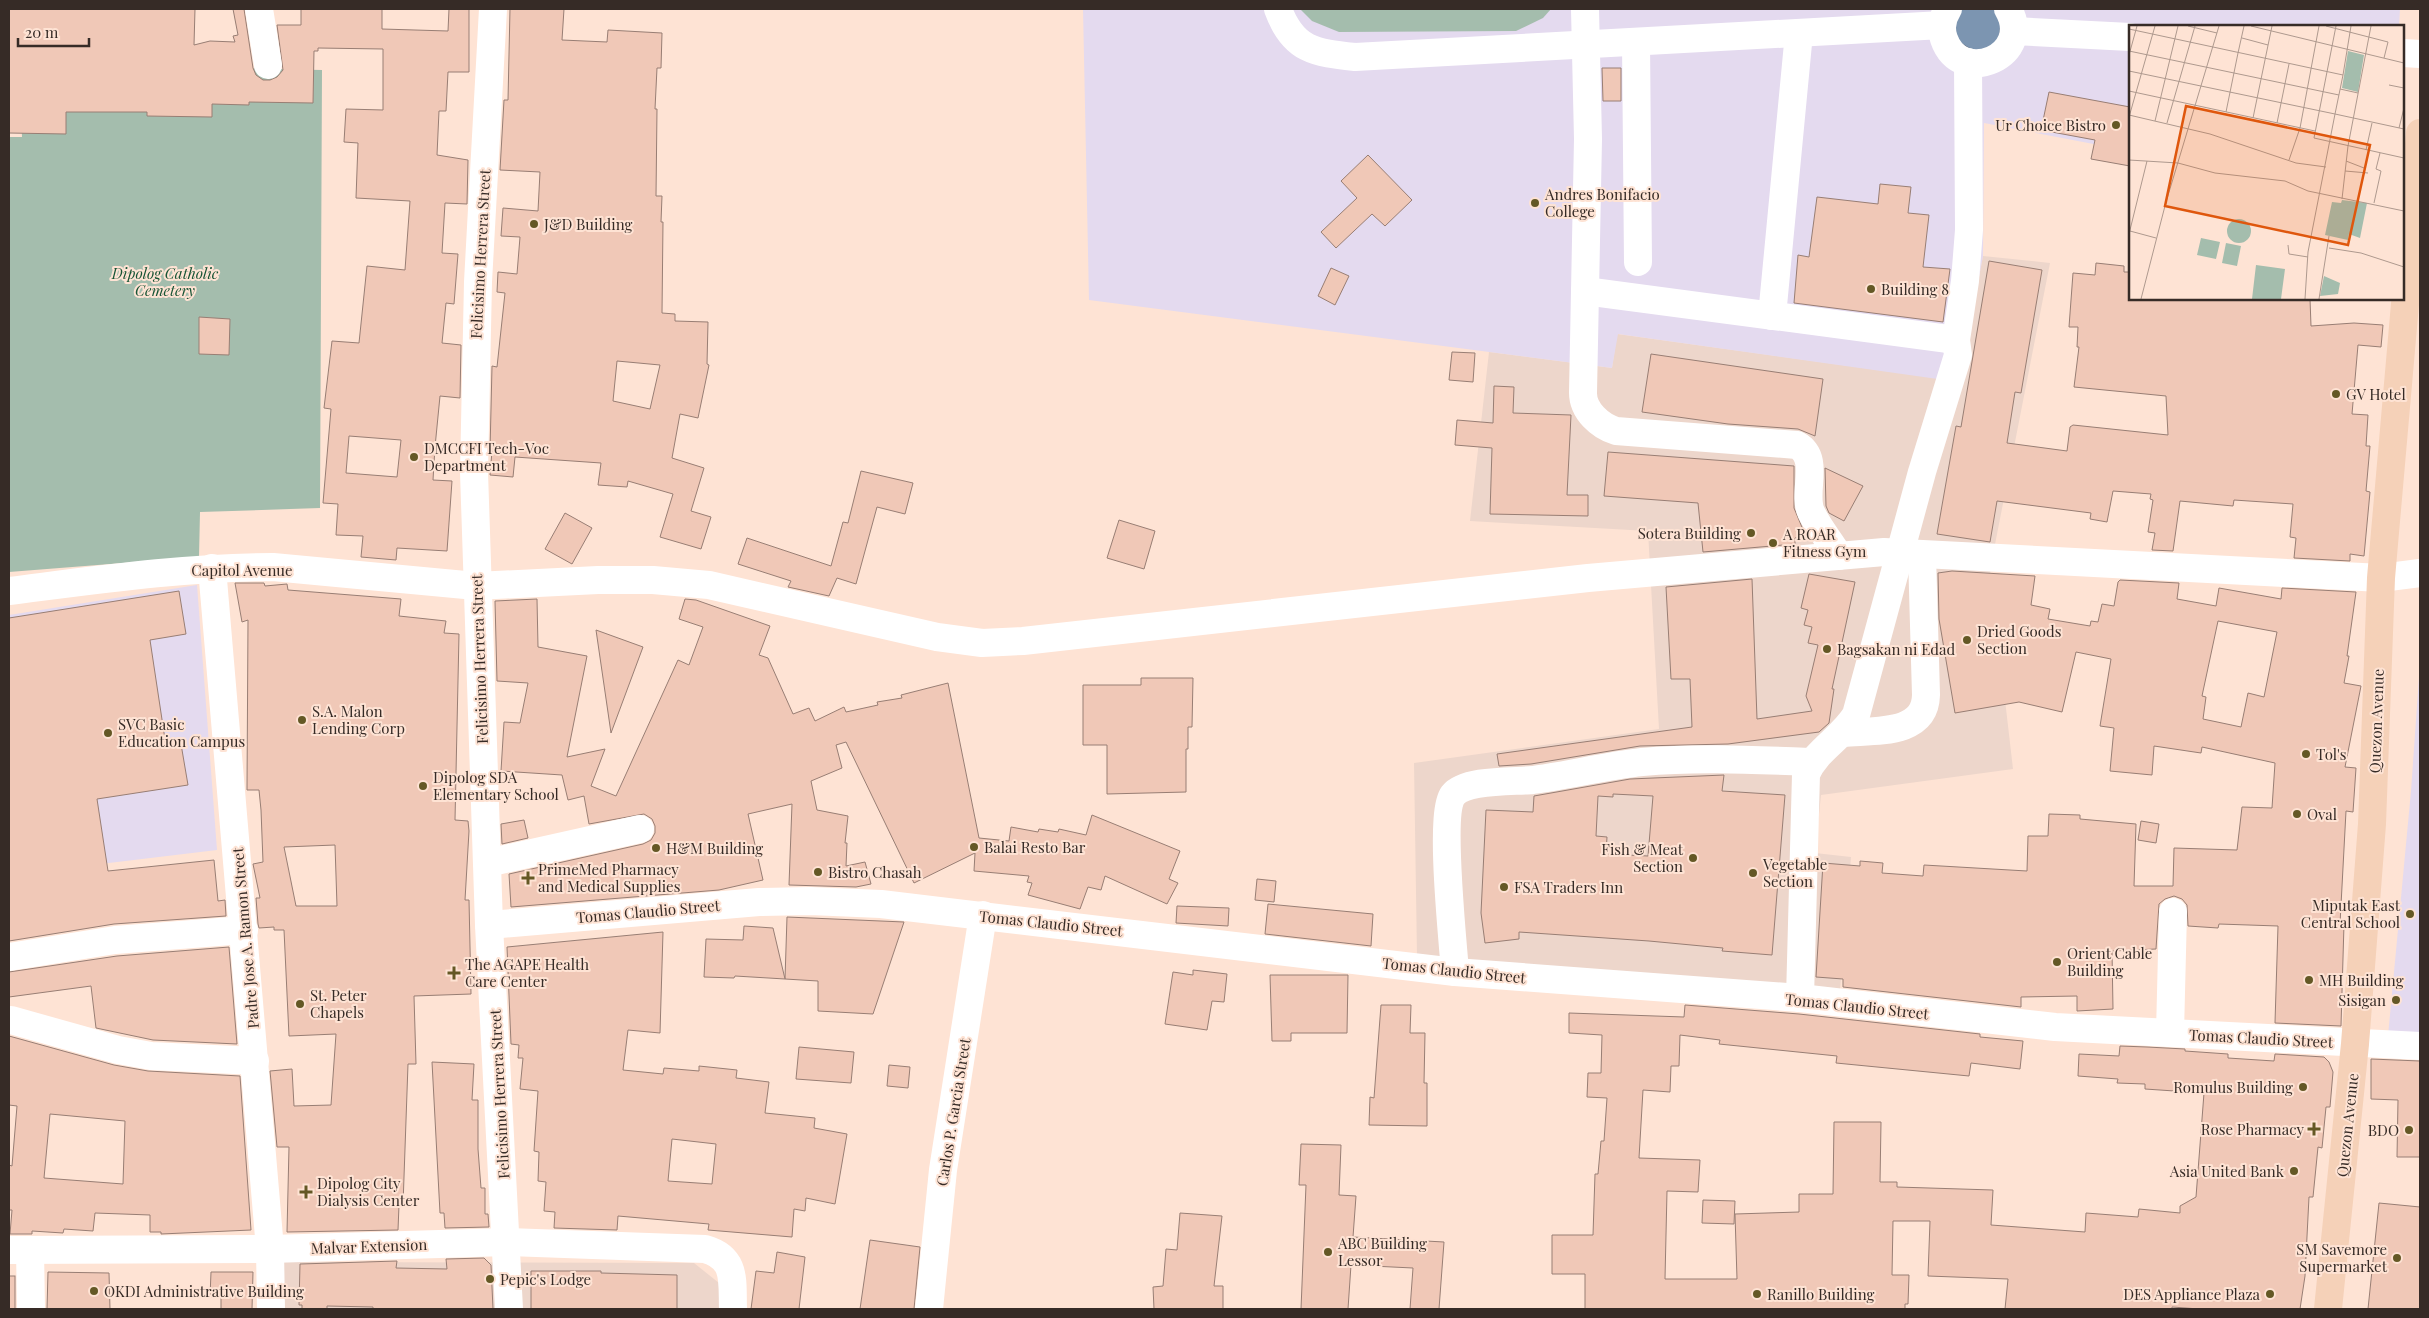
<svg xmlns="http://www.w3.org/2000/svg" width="2429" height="1318" viewBox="0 0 2429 1318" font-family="'Playfair Display',serif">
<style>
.commercial{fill:#edd6cb}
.education{fill:#e4daef}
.green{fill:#a4bdad}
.water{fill:#7c95b1;stroke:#677587}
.building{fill:#f0c8b7;stroke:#987e74;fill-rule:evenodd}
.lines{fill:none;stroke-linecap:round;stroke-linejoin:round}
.minor{stroke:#fff;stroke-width:28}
.major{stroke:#f5d1b8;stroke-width:28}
.poi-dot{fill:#645825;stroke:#fee3d4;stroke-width:2}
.labels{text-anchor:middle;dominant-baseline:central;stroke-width:4;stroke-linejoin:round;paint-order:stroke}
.poi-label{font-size:15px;fill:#362b26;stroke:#fee3d4;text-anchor:start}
.street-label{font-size:15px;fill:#362b26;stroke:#fee3d4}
.park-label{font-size:15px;font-style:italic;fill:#165334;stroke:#fee3d4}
.inset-road{fill:none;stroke:#ae998e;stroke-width:1}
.view{fill:#df570d;fill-opacity:0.15;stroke:#df570d;stroke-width:2.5}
.inset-edge{fill:none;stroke:#362b26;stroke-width:2.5}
</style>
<rect width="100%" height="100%" fill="#fee3d4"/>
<g class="commercial">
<polygon points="1983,256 2050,263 1990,570 2013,769 1821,795 1815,853 1851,857 1840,990 1417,956 1414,763 1659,729 1648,531 1470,521 1489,352 1612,368 1617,334 1959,381"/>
<polygon points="278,1262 694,1263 724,1287 723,1309 279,1309"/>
</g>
<g class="education">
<polygon points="1083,9 2400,9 2399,26 2130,26 2130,151 1984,123 1983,256 1959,382 1618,334 1612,368 1089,300"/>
<polygon points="197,585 217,850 9,875 9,615"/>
<polygon points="2420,663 2420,1037 2388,1036 2411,791"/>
</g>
<g class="green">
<polygon points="1300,9 1551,9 1543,18 1516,31 1339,32 1312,21"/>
<polygon points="19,63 322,70 320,508 200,512 199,557 9,572 9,137 22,137"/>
</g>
<path class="water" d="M1961,9H1994C2004,18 2000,30 1998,42L1977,53L1956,40L1955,17Z"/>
<g class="building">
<path d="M9,9H195L194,45L210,41L235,42L233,36L238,35L233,9H244L253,68L256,75L263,80H270L277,77L283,70L277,25H301V9H382V29L448,31L449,9H469V72H448L446,111H439L437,155L468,160L467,204L445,203L442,253L458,254L454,304L446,303L442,343L461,345L460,398L440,396L435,447L433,480L452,481L447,551L397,548L396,560L361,557L363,536L336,535L338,504L323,503L331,409L324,408L332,341L359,343L367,266L405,270L410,201L356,198L358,143L344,142L346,109L383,110V49L318,48V51H314L313,103L249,102V105L212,104V117L147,116V112H66V134L9,133ZM349,436L401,440L397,477L346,473Z"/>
<path d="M510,9H564L562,40L607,42L608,30L662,33L661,68H657L655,109H657L656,196H662L661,222H663L662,313L675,314V321L708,322L707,364L709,365L698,418L680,414L672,458L704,468L691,511L711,517L701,549L660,537L673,494L628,481L627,487L598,485L601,463L515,457L513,477L490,475L492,451H490L492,366L497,367L505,293L497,292L498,272L517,274L520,237L501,236L503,208L538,211L540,172L500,170L504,100H508ZM617,361L660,365L650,409L613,401Z"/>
<polygon points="1602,68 1621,68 1621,101 1603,101"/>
<polygon points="2049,92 2130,107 2130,166 2091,159 2095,140 2041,130"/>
<polygon points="1368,155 1412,200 1385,226 1372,214 1336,248 1321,232 1357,198 1341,181"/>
<polygon points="1880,184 1911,187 1908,213 1929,215 1923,267 1950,269 1943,322 1794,303 1798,255 1809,257 1817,197 1878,204"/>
<polygon points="1989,261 2042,270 2021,393 2015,392 2007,443 2067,451 2070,427 2073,425 2168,435 2166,396 2074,387 2079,347 2077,347 2078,327 2069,327 2073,273 2095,275 2096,263 2124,266 2124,272 2130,272 2130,299 2310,299 2311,326 2354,323 2383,325 2381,347 2358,345 2352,414 2368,415 2366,446 2370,446 2366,491 2370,492 2364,556 2350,554 2350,561 2294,558 2296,538 2290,537 2293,504 2234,500 2233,506 2180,501 2173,551 2152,550 2155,533 2148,532 2153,500 2150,499 2151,494 2113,491 2107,522 2090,519 2091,513 1997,501 1990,542 1937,534 1956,426 1961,427"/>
<polygon points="1331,268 1349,276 1335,305 1318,296"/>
<polygon points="199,317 230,319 229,355 199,354"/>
<polygon points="1452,352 1475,353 1473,382 1449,380"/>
<polygon points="1651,354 1823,379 1815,436 1798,429 1728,424 1642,412"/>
<polygon points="1494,386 1514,387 1513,413 1571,415 1567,495 1588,495 1588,516 1490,514 1492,448 1455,445 1457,420 1493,423"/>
<polygon points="1608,452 1794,466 1794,508 1806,537 1795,538 1795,544 1703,552 1698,503 1604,496"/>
<polygon points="1825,468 1863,486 1844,521 1829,513 1826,506"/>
<polygon points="861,471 913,483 905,514 877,507 856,584 837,578 829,596 788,587 791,581 738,564 747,538 831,566 843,522 848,523"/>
<polygon points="565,513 592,528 572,564 545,549"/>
<polygon points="1119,520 1155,531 1144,569 1107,558"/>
<path d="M1952,571L2035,576L2031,605L2050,609L2048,619L2090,626L2091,621L2098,622L2102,604L2114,606L2118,582L2120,580L2179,583L2177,599L2216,606L2219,588L2281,599L2282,588L2356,592L2347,656H2349L2344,683L2361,686L2345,767L2356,768L2353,812L2346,811L2340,924H2344L2341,1026L2275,1023L2278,926L2219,924L2218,928L2188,926L2187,905L2182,899L2174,896L2165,899L2159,904L2156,949L2112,951L2113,1009L2077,1011V996L2021,997V1007L1843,987V979L1816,977L1823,863L1860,866V861L1883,863L1882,873L1923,876L1924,865L2027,871L2028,836H2048L2049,814L2080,815V819L2136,824L2134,886H2173L2174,848L2237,850L2242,807L2272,808L2275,763L2202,747L2201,753L2154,746L2152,775L2110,771L2114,728L2100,726L2111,659L2076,652L2062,712L2019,702L1955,713L1939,619L1938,573ZM2218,621L2277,632L2264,697L2248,693L2241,727L2203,719L2206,697L2202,696Z"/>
<polygon points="1809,574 1855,582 1832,689 1834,689 1829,723 1819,732 1728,744 1640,746 1531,764 1499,766 1497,754 1692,727 1690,679 1671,679 1666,587 1752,579 1757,719 1812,711 1806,696 1818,645 1808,643 1812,627 1804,625 1808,610 1801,608"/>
<path d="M235,583H264L265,586L287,584L288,590L401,599L399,616L446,621L444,633L459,634L455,820L468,821L469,831L465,900H469L471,994L414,996L416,1064H408L403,1205H399L398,1230L287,1232L289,1147H277L270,1071L292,1069L294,1106L331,1105L336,1034L289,1036L284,930H274V927L259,928L258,924L256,898H260L253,864L263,862L261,810L259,790H247L248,620L242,622ZM335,845L337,906H296L284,847Z"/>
<polygon points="179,591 186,634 150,640 166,746 181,744 188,785 97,799 108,871 214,860 218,901 225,900 226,916 114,924 9,941 9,618"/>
<polygon points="537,599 538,647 587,656 567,757 605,749 591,786 616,796 678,660 689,665 703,627 679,619 685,599 696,600 770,626 759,655 768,658 793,714 809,708 815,721 844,707 846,712 878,705 877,702 902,698 901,695 948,683 979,838 1009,841 1011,827 1038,832 1039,829 1058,832 1059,829 1086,835 1092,815 1180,851 1169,879 1178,883 1167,904 1105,876 1101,890 1088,887 1080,909 1028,895 1032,883 1027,882 1029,876 974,871 975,853 914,883 846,742 836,745 842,768 811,781 817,810 848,816 845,843 847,843 846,866 865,862 871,884 856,887 789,885 792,804 748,814 763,880 719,890 511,907 509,874 643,844 651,840 655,833 655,826 652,819 644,814 589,824 584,796 568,800 562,775 501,771 504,722 520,723 528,683 497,681 495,601"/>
<polygon points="596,630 643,647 611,733"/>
<polygon points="1141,678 1193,678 1192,727 1188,727 1188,749 1186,749 1186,792 1107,794 1107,745 1083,745 1083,685 1141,685"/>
<path d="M1724,775L1722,791L1785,795L1772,955L1722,951L1723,948L1649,941L1519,932V939L1485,943L1481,913L1486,810L1533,812L1534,796L1630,779ZM1613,794L1653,796L1648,856L1606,854L1607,837L1596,836L1598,796L1613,797Z"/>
<polygon points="524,820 528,838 502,844 501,824"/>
<polygon points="2141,821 2159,824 2156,843 2138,840"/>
<polygon points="1257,879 1276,881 1274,902 1255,900"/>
<polygon points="1268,904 1373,914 1371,946 1265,934"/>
<polygon points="1177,906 1229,908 1228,926 1176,923"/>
<polygon points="787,917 904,922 873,1014 818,1011 818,981 785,979"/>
<polygon points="744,926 773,928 785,979 735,976 734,978 704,977 706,939 743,940"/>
<path d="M663,932L660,1033L628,1030L623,1070L663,1074L664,1068L699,1071V1066L737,1070L736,1078L769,1082L765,1113L815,1118L814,1128L847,1134L835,1204L806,1198L805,1211L794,1209L792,1237L708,1230L709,1224L618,1216L617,1230L554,1228L555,1212L544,1211L546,1182L538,1181L539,1152L534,1151L538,1091L520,1089L523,1058H518L519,1045L511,1044L507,947ZM672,1139L716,1144L712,1184L668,1181Z"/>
<polygon points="229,947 237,1044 153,1040 96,1028 91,986 9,997 9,972 117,956"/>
<polygon points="1193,970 1227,974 1224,1002 1212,1001 1207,1030 1165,1024 1173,972 1193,975"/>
<polygon points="1270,975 1348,975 1347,1033 1291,1033 1291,1041 1272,1041"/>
<polygon points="1381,1005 1411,1005 1410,1033 1425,1033 1424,1083 1427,1083 1427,1126 1369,1125 1370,1097 1374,1098"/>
<polygon points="1685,1005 1799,1014 1980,1034 1980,1037 2023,1041 2020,1069 1971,1063 1969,1076 1836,1063 1837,1056 1719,1044 1720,1040 1680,1035 1679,1066 1671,1066 1670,1092 1643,1090 1639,1158 1700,1160 1698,1192 1667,1191 1665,1279 1737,1279 1735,1214 1799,1212 1799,1194 1833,1194 1834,1122 1881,1122 1880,1182 1897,1182 1897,1187 1993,1190 1991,1225 2085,1232 2086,1213 2138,1217 2139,1209 2180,1213 2180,1206 2196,1197 2204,1093 2145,1089 2145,1084 2117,1083 2118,1079 2078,1076 2079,1054 2119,1056 2120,1046 2147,1047 2185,1049 2185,1051 2228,1054 2228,1058 2274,1061 2275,1054 2324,1057 2329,1062 2333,1072 2330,1107 2326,1107 2322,1148 2318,1147 2313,1197 2309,1197 2305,1276 2300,1309 2199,1309 2172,1307 2172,1309 2005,1309 2008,1279 1928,1276 1930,1221 1893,1221 1892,1275 1909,1275 1908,1304 1905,1304 1905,1309 1585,1309 1585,1274 1552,1274 1552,1235 1593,1235 1595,1174 1598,1174 1601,1141 1604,1141 1607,1098 1587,1097 1588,1073 1601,1073 1602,1035 1569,1033 1569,1013 1684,1017"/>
<path d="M9,1036L114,1065L148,1071L240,1076L251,1230L161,1234V1232H150V1215L95,1213L93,1231L64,1229L63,1233L32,1231V1234H10L12,1210H9V1165L12,1166L17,1106L9,1105ZM50,1114L125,1121L123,1184L44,1178Z"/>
<polygon points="799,1047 854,1052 851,1083 796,1079"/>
<polygon points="2371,1059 2420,1061 2420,1157 2397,1157 2398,1100 2371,1099"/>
<polygon points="432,1062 474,1064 472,1100 478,1100 478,1149 481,1188 485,1188 485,1214 488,1214 489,1227 445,1228 444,1213 440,1213"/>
<polygon points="889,1065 910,1067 908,1088 887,1086"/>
<polygon points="1301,1144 1341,1145 1339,1195 1356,1196 1353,1237 1444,1242 1439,1309 1410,1309 1413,1268 1351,1265 1348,1309 1301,1309 1306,1185 1299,1185"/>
<polygon points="1703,1200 1735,1201 1734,1224 1702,1223"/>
<polygon points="2379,1203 2420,1207 2420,1309 2368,1309"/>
<polygon points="1180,1213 1222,1216 1214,1286 1223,1286 1223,1309 1154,1309 1153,1287 1163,1286 1166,1249 1177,1250"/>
<polygon points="870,1240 920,1247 914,1309 860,1309"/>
<polygon points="777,1252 805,1257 799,1309 751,1309 756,1271 774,1273"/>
<polygon points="484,1258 491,1265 493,1309 373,1309 373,1307 327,1306 327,1309 302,1309 302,1305 299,1305 300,1264 397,1261 396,1268 447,1269 446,1259"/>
<polygon points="531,1271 601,1271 601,1273 677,1275 677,1309 531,1309"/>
<polygon points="48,1272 109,1273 110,1309 47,1309"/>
<polygon points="211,1272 253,1272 252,1309 221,1309 221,1297 210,1297"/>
<rect x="9" y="1276" width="6" height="33"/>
</g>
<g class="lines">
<g class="minor">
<polyline points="259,9 268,65"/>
<polyline points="493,9 478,282 474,472 489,925 509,1309"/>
<path d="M1278,9C1293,50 1315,53 1355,57L1942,25"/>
<path d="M1585,9L1588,139L1583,393C1583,411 1600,426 1616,431L1797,445C1821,458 1802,492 1811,512C1818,527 1830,541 1839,556"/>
<path d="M1948,9C1942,18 1940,28 1944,39C1961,88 2035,55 2008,9"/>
<polyline points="2014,31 2130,37"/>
<polyline points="1636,42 1638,262"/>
<polyline points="2403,53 2420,54"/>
<polyline points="1585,291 1956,340"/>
<polyline points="1772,316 1799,33"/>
<polyline points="212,568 270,1249 271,1309"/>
<path d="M9,591C96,580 184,567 273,567L476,586L598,580H653L709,585L937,637L982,643L1023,641L1588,578L1884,552L2381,578L2420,573"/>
<path d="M1843,733C1874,730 1925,736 1926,695L1922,555"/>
<polyline points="487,863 640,829"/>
<polyline points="489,925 759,902 810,901 881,904 1455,972 1800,998 2055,1027 2420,1046"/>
<polyline points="9,957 115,940 244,930"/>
<path d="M1455,972C1453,942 1439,814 1453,795C1466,779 1514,782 1533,780C1570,775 1605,766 1642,762C1698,757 1755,760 1812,762"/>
<path d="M1800,998L1806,774C1817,749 1841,739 1856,715L1922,472L1958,355L1956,340L1965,281L1969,230L1968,62"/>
<polyline points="11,1020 118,1050 151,1056 255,1061"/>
<polyline points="2170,1033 2173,912"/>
<path d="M9,1250L270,1249L507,1242L705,1249C737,1258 732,1281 733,1309"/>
<polyline points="30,1250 31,1309"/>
<polyline points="929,1309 943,1170 983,915"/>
</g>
<polyline class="major" points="2328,1309 2355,1044 2372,824 2381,578 2420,133"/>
</g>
<g class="poi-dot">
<circle cx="2116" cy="125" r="5"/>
<circle cx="1535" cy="203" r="5"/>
<circle cx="534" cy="224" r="5"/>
<circle cx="1871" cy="289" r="5"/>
<circle cx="2336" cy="394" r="5"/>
<circle cx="414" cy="457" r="5"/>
<circle cx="1751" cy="533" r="5"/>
<circle cx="1773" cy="543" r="5"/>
<circle cx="1967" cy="640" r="5"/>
<circle cx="1827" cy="649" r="5"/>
<circle cx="302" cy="720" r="5"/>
<circle cx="108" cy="733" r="5"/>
<circle cx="2306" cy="754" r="5"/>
<circle cx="423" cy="786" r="5"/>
<circle cx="2297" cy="814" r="5"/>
<circle cx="974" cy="847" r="5"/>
<circle cx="656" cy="848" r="5"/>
<circle cx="1693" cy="858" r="5"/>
<circle cx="818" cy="872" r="5"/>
<circle cx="1753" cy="873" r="5"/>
<path d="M525.5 870.5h5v5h5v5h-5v5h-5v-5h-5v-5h5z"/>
<circle cx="1504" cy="887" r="5"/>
<circle cx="2410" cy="914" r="5"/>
<circle cx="2057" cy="962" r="5"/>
<path d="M451.5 965.5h5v5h5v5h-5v5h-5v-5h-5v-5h5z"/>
<circle cx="2309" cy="980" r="5"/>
<circle cx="2396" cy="1000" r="5"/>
<circle cx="300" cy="1004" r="5"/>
<circle cx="2303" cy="1087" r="5"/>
<path d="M2311.5 1121.5h5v5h5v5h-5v5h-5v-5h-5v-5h5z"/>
<circle cx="2409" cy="1130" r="5"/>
<circle cx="2294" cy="1171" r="5"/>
<path d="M303.5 1184.5h5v5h5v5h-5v5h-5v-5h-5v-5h5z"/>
<circle cx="1328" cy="1252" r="5"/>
<circle cx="2397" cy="1258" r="5"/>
<circle cx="490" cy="1279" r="5"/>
<circle cx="94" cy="1291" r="5"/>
<circle cx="1757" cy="1294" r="5"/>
<circle cx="2270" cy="1294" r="5"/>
</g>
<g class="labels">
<g class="poi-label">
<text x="2106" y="125" text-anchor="end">Ur Choice Bistro</text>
<text x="1545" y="194">Andres Bonifacio<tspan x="1545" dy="17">College</tspan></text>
<text x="544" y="224">J&amp;D Building</text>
<text x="1881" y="289">Building 8</text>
<text x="2346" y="394">GV Hotel</text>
<text x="424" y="448">DMCCFI Tech-Voc<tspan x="424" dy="17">Department</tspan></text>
<text x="1741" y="533" text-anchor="end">Sotera Building</text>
<text x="1783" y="534">A ROAR<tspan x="1783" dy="17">Fitness Gym</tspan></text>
<text x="1977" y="631">Dried Goods<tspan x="1977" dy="17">Section</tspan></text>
<text x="1837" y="649">Bagsakan ni Edad</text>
<text x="312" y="711">S.A. Malon<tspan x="312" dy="17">Lending Corp</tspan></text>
<text x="118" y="724">SVC Basic<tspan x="118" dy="17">Education Campus</tspan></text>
<text x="2316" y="754">Tol's</text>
<text x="433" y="777">Dipolog SDA<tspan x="433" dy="17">Elementary School</tspan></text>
<text x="2307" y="814">Oval</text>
<text x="984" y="847">Balai Resto Bar</text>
<text x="666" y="848">H&amp;M Building</text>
<text x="1683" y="849" text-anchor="end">Fish &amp; Meat<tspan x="1683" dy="17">Section</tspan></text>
<text x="1763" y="864">Vegetable<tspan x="1763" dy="17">Section</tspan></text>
<text x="538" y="869">PrimeMed Pharmacy<tspan x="538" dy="17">and Medical Supplies</tspan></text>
<text x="828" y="872">Bistro Chasah</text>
<text x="1514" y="887">FSA Traders Inn</text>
<text x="2400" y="905" text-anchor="end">Miputak East<tspan x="2400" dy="17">Central School</tspan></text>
<text x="2067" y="953">Orient Cable<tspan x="2067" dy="17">Building</tspan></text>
<text x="465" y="964">The AGAPE Health<tspan x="465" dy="17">Care Center</tspan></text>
<text x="2319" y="980">MH Building</text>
<text x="310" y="995">St. Peter<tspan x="310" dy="17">Chapels</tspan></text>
<text x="2386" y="1000" text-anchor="end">Sisigan</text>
<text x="2293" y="1087" text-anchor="end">Romulus Building</text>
<text x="2304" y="1129" text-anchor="end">Rose Pharmacy</text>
<text x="2399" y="1130" text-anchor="end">BDO</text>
<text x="2284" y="1171" text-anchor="end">Asia United Bank</text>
<text x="317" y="1183">Dipolog City<tspan x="317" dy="17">Dialysis Center</tspan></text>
<text x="1338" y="1243">ABC Building<tspan x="1338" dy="17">Lessor</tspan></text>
<text x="2387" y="1249" text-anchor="end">SM Savemore<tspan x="2387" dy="17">Supermarket</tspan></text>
<text x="500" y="1279">Pepic's Lodge</text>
<text x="104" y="1291">OKDI Administrative Building</text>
<text x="1767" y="1294">Ranillo Building</text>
<text x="2260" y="1294" text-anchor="end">DES Appliance Plaza</text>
</g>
<g class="street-label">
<text transform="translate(480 254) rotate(-87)">Felicisimo Herrera Street</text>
<text x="242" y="570">Capitol Avenue</text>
<text transform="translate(479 659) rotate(-92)">Felicisimo Herrera Street</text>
<text transform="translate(2376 721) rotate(-88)">Quezon Avenue</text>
<text transform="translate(648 911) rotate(-5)">Tomas Claudio Street</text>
<text transform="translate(1051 923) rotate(6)">Tomas Claudio Street</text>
<text transform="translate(245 938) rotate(-95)">Padre Jose A. Ramon Street</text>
<text transform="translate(1454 970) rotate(6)">Tomas Claudio Street</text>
<text transform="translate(1857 1006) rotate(6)">Tomas Claudio Street</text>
<text transform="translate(2261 1038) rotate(3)">Tomas Claudio Street</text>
<text transform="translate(499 1094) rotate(-93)">Felicisimo Herrera Street</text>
<text transform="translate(953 1112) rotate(-81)">Carlos P. Garcia Street</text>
<text transform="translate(2347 1125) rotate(-84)">Quezon Avenue</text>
<text transform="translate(369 1246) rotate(-2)">Malvar Extension</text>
</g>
<g class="park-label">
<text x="165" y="273">Dipolog Catholic<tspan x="165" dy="17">Cemetery</tspan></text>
</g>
</g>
<g transform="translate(2129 25)">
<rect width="275" height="275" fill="#fee3d4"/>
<path d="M219,26L235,30L229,67L213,63ZM213,175L238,178L231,213L220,209L219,215L196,210L203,177L212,178ZM98 206a12 12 0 1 1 24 0a12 12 0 1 1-24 0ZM72,213L91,217L87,234L68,230ZM97,218L112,221L108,241L93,238ZM127,240L156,244L152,274H123ZM195,251L211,258L209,269L191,271Z" fill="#a4bdad"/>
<path class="inset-road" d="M59,1L88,8M122,1L275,38M197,1L259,17L255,33M207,1L185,113L275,133M0,4L84,22M113,13L139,20M84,22L214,50L206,89L275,104M0,26L210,70M109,28L115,1M0,30L8,1M0,46L206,89L179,227L176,274M214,50L222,1M260,60L275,63M211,64L229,68M0,66L186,106M97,87L109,28M0,90L81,109L167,138L197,142M0,92L26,1M124,93L143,1M26,96L49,1M38,98L66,1M148,98L160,39M270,103L275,83M237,125L243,98M0,135L49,138L86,148L156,156L179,166L275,186M160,135L171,103L190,1M217,136L235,143M216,146L239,148M213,174L219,121L242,1M245,178L252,146L247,144L251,128M1,206L27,213M0,209L18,136M159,220L160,229L179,232M200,223L232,228L275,242M12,274L37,177L90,1M190,274L200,211"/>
<path class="view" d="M57,81L241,120L219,220L36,181Z"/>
<rect width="275" height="275" class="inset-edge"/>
</g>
<rect width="2429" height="1318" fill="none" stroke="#362b26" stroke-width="20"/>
<path d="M18 38v8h71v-8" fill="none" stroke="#362b26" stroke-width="2.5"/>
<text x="25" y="38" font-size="15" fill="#362b26" stroke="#fee3d4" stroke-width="4" paint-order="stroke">20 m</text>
</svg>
